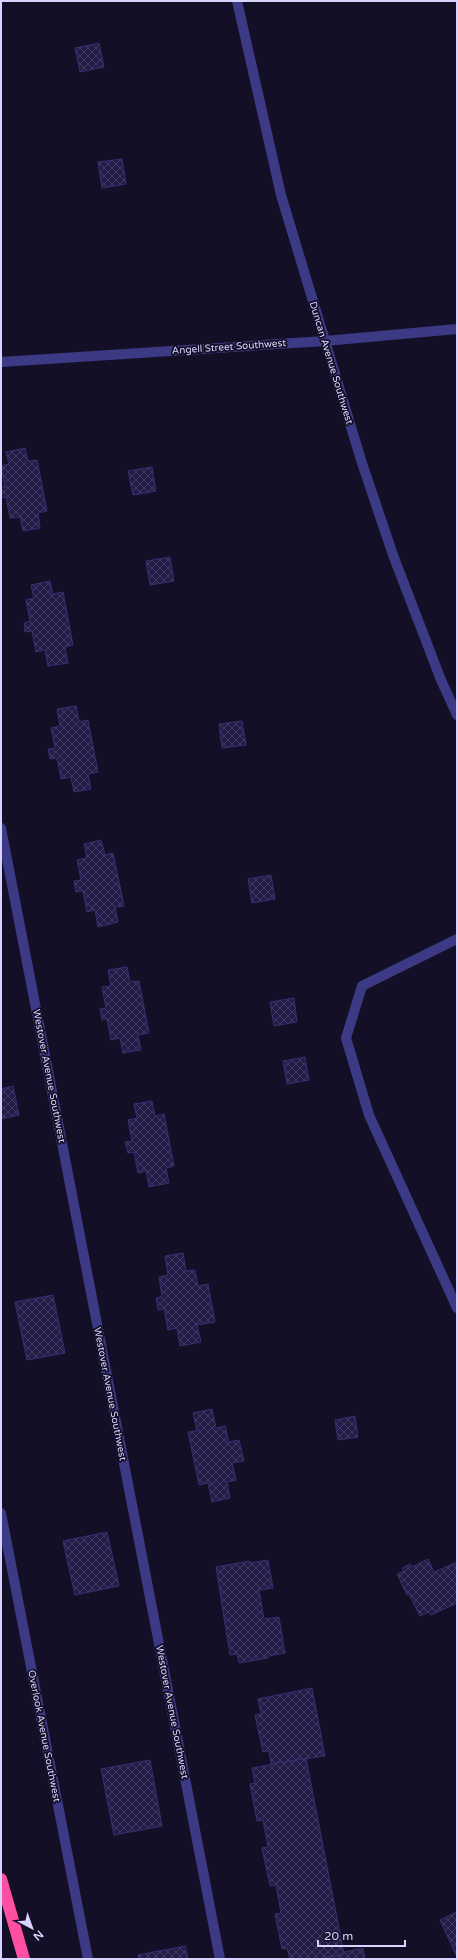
<svg xmlns="http://www.w3.org/2000/svg" width="458" height="1960" viewBox="0 0 458 1960" font-family="'Varela Round',sans-serif">
<style>
.building{fill:url(#building-cross-hatch);stroke:#3b2d73}
.lines{fill:none;stroke-linecap:round;stroke-linejoin:round}
.service{stroke:#3d3a85;stroke-width:10}
.minor{stroke:#3d3a85;stroke-width:10}
.tertiary{stroke:#3d3a85;stroke-width:10}
.motorway{stroke:#ff4fa3;stroke-width:12}
.labels{text-anchor:middle;dominant-baseline:central;stroke-width:3.5;stroke-linejoin:round;paint-order:stroke}
.street-label{font-size:10px;fill:#d9d4ff;stroke:#130f26}
</style>
<defs>
<pattern id="building-cross-hatch" width="8" height="8" patternUnits="userSpaceOnUse"><rect width="8" height="8" fill="#241b47"/><path d="M0 0l8 8M0 8l8-8" fill="none" stroke="#433b63"/></pattern>
</defs>
<rect width="100%" height="100%" fill="#130f26"/>
<g class="building">
<polygon points="99,43 104,67 80,72 75,48"/>
<polygon points="122,159 126,184 102,188 98,162"/>
<polygon points="25,448 28,461 37,460 47,511 38,513 40,528 23,531 20,517 10,518 6,497 1,498 1,487 5,487 1,466 9,464 6,452"/>
<polygon points="152,467 156,491 133,495 128,471"/>
<polygon points="170,557 174,581 150,585 146,561"/>
<polygon points="50,581 53,594 63,592 73,645 65,647 68,663 48,666 45,650 36,652 32,631 25,632 24,623 30,621 26,600 34,598 31,585"/>
<polygon points="76,706 79,722 88,720 98,772 88,774 91,789 74,792 71,777 61,779 57,758 50,759 48,749 55,748 51,728 60,726 57,709"/>
<polygon points="242,721 246,745 222,748 219,724"/>
<polygon points="101,840 105,855 113,853 124,906 115,907 118,922 98,927 95,910 87,912 83,891 76,892 74,881 81,880 77,860 87,858 84,844"/>
<polygon points="271,875 275,899 252,903 248,879"/>
<polygon points="127,967 130,982 139,981 149,1033 138,1035 141,1050 123,1053 120,1038 111,1040 107,1019 102,1020 100,1009 106,1008 102,987 111,986 108,970"/>
<polygon points="294,998 297,1022 274,1026 270,1002"/>
<polygon points="305,1057 309,1080 287,1084 283,1061"/>
<polygon points="13,1086 19,1115 1,1119 1,1089"/>
<polygon points="152,1101 155,1116 164,1114 174,1166 166,1168 169,1183 149,1187 146,1171 138,1173 134,1152 128,1153 125,1142 132,1141 128,1120 137,1118 134,1104"/>
<polygon points="183,1253 186,1271 195,1270 198,1286 208,1284 215,1322 197,1325 201,1342 180,1346 177,1328 168,1330 164,1309 158,1310 156,1298 162,1297 159,1277 168,1275 165,1256"/>
<polygon points="53,1295 65,1353 27,1360 15,1302"/>
<polygon points="212,1409 216,1428 225,1426 229,1442 239,1440 244,1461 232,1463 236,1480 227,1482 230,1498 212,1502 208,1483 199,1485 188,1432 197,1431 193,1413"/>
<polygon points="355,1416 358,1437 338,1440 335,1420"/>
<polygon points="107,1532 119,1586 75,1595 63,1541"/>
<polygon points="428,1559 434,1572 457,1562 457,1603 431,1615 429,1612 420,1616 409,1594 407,1595 397,1574 404,1571 402,1568 410,1564 412,1567"/>
<polygon points="268,1560 273,1588 259,1590 264,1619 279,1617 285,1653 268,1656 268,1658 239,1663 237,1654 230,1655 216,1567 249,1561 249,1563"/>
<polygon points="312,1688 325,1756 271,1764 269,1751 263,1752 255,1715 261,1714 258,1699"/>
<polygon points="306,1758 344,1954 320,1959 290,1959 287,1948 282,1949 275,1914 281,1913 276,1885 270,1886 262,1848 268,1847 263,1820 257,1821 250,1784 255,1783 252,1768"/>
<polygon points="150,1760 162,1826 114,1835 101,1769"/>
<polygon points="457,1912 457,1957 440,1920"/>
<polygon points="185,1946 188,1959 139,1959 138,1955"/>
<polygon points="363,1948 365,1959 320,1959 344,1954 344,1952"/>
</g>
<g class="lines">
<polyline class="service" points="457,939 362,986 346,1038 369,1115 457,1308"/>
<g class="minor">
<polyline points="237,1 281,195 361,460 393,555 441,680 457,715"/>
<polyline points="1,362 325,341 457,329"/>
<polyline points="1,828 220,1959"/>
</g>
<polyline class="tertiary" points="1,1513 88,1959"/>
<polyline class="motorway" points="1,1879 24,1959"/>
</g>
<g class="labels">
<g class="street-label">
<text transform="translate(229 347) rotate(-4)">Angell Street Southwest</text>
<text transform="translate(331 363) rotate(73)">Duncan Avenue Southwest</text>
<text transform="translate(49 1076) rotate(79)">Westover Avenue Southwest</text>
<text transform="translate(110 1394) rotate(79)">Westover Avenue Southwest</text>
<text transform="translate(172 1712) rotate(79)">Westover Avenue Southwest</text>
<text transform="translate(44 1736) rotate(79)">Overlook Avenue Southwest</text>
</g>
</g>
<rect width="458" height="1960" fill="none" stroke="#d9d4ff" stroke-width="4"/>
<g transform="translate(32 1928) rotate(139)" stroke="#130f26" stroke-width="3" paint-order="stroke">
<path d="M0-3L7 15L0 10L-7 15Z" fill="#d9d4ff"/>
<text y="-6" font-size="11" font-weight="bold" text-anchor="middle" fill="#d9d4ff">N</text>
</g>
<path d="M318 1940v6h87v-6" fill="none" stroke="#d9d4ff" stroke-width="2"/>
<text x="324" y="1940" font-size="12" fill="#d9d4ff" stroke="#130f26" stroke-width="3" paint-order="stroke">20 m</text>
</svg>
